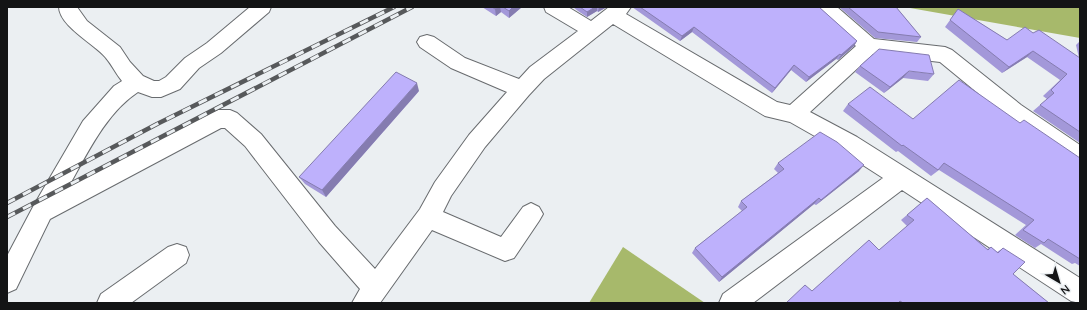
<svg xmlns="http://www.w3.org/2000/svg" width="1087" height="310" viewBox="0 0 1087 310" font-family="Quicksand,sans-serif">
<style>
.forest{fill:#a7b96b}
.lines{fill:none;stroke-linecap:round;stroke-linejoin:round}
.street-casing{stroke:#686b6e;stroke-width:2}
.street{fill:#fff;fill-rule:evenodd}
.rail-casing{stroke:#57595b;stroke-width:4.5}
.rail{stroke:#ebeff2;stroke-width:3;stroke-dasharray:9;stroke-linecap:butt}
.wall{fill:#a398d9}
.shaded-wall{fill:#857cb0}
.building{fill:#beb1fc;stroke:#857cb0}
</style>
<rect width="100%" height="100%" fill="#ebeff2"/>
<g class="forest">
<polygon points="909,7 1080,7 1080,38 910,8"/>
<polygon points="623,247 705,303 589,303"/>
</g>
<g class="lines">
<defs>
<g id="street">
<path d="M59,7H77L87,21L120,47L130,62L143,76L154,81H159L166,77L185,58L207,43L250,7H271L269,12L221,53L199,68L180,89L161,97H152L138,92C106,113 87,154 69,186L211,113L218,110H230L237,113L261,134L335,226L375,269L420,209L435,182L469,135L507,92L451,68L420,47L417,42L420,37L427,35L434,37L465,58L519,79L530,67L578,31L546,12L544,7H568L591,21L609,7H631L626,14L777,102L790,105L856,46L818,12L816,7H837L874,39L945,47L952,50L1021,105L1080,145V166L1072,164L1007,117L940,62L873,54L810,112L857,137L1080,278V303L1071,301L902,190L753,303H719L723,294L883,178L841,151L790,122L765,116L613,24L544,79L529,95L485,147L451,196L443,212L501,237L523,207L531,203L539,207L543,214L539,221L514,258L505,261L432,230L380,303H352L360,289L319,242L245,146L225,128H221L50,219L16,289L7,293V256L34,205L83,121L114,86L122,81C116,74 112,65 106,58C96,45 59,26 59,7Z"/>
<polygon points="177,244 186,247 189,255 186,263 131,303 97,303 101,294 168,247"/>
</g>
</defs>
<use href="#street" class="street-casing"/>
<use href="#street" class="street"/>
<defs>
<g id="rail">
<polyline points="7,203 157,124 394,7"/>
<polyline points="7,217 412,7"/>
</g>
</defs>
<use href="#rail" class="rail-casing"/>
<use href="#rail" class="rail"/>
</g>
<g class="wall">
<polygon points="482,7 522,7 509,18 501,12 496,16"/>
<polygon points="573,7 607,7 598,12 597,11 587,17 578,11"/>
<polygon points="632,7 819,7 857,41 854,46 838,60 836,59 806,82 791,70 772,93 692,32 680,41"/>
<polygon points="839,7 896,7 921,37 917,42 875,38"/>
<polygon points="958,9 1007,40 1033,33 1079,58 1076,45 1080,41 1080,143 1033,111 1047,99 1043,96 1060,80 1027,57 1002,73 945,27"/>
<polygon points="860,66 934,74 928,81 903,78 884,93 855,72"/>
<polygon points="419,91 326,197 305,184 299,177"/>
<polygon points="848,104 913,119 1080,165 1080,266 1075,263 1072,264 1041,244 1035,248 1015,235 1026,225 939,170 931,176 898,151 896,152 843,111"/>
<polygon points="778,163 859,171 816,205 814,204 719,282 692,253 695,248 742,211 738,207 741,201 778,173 774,169"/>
<polygon points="927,198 987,249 991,247 997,252 1003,248 1013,274 1049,303 785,303 812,291 869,240 879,250 907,226 901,220"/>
</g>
<g class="shaded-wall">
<polygon points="498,7 500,7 501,12 496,16 495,9"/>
<polygon points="513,7 522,7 509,18 509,11"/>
<polygon points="595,7 597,7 597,11 587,17 587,12"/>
<polygon points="599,7 607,7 598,12"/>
<polygon points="694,27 692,32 680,41 682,36"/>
<polygon points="857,41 854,46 838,60 841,55"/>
<polygon points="1033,51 1027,57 1002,73 1009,67"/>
<polygon points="840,54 836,59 806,82 809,77"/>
<polygon points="794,65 791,70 772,93 775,88"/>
<polygon points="909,71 903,78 884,93 890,87"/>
<polygon points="417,83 419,91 326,197 322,190"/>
<polygon points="864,165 859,171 816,205 821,200"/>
<polygon points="819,198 814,204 719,282 722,277"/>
</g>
<g class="building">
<polygon points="492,7 498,7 495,9"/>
<polygon points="503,7 513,7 509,11"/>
<polygon points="580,7 595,7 587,12"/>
<polygon points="640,7 819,7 857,41 841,55 840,54 809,77 794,65 775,88 694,27 682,36"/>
<polygon points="848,7 896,7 921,37 878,32"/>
<polygon points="958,9 1007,40 1025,27 1033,33 1039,30 1080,58 1080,132 1040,105 1054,93 1051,90 1067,74 1033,51 1009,67 950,20"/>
<polygon points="879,49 929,55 934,74 909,71 890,87 860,66"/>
<polygon points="396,72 417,83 322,190 299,177"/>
<polygon points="959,80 1020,123 1024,120 1080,158 1080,163 1079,164 1080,165 1080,259 1048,239 1044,243 1023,230 1034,220 944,163 938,170 903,145 902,146 848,104 870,87 913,119"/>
<polygon points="820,132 837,142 864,165 821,200 819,198 722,277 695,248 747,207 741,201 784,169 778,163"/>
<polygon points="927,198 988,250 991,247 998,253 1003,248 1025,262 1013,274 1049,303 903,303 900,301 898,303 786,303 805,285 812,291 869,240 879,250 914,220 907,215"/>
</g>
<rect width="1087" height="310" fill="none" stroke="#131415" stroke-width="16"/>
<g transform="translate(1059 282) rotate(142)" stroke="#ebeff2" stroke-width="3" paint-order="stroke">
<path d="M0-3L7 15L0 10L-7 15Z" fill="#131415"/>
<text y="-6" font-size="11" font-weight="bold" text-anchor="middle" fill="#131415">N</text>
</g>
</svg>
